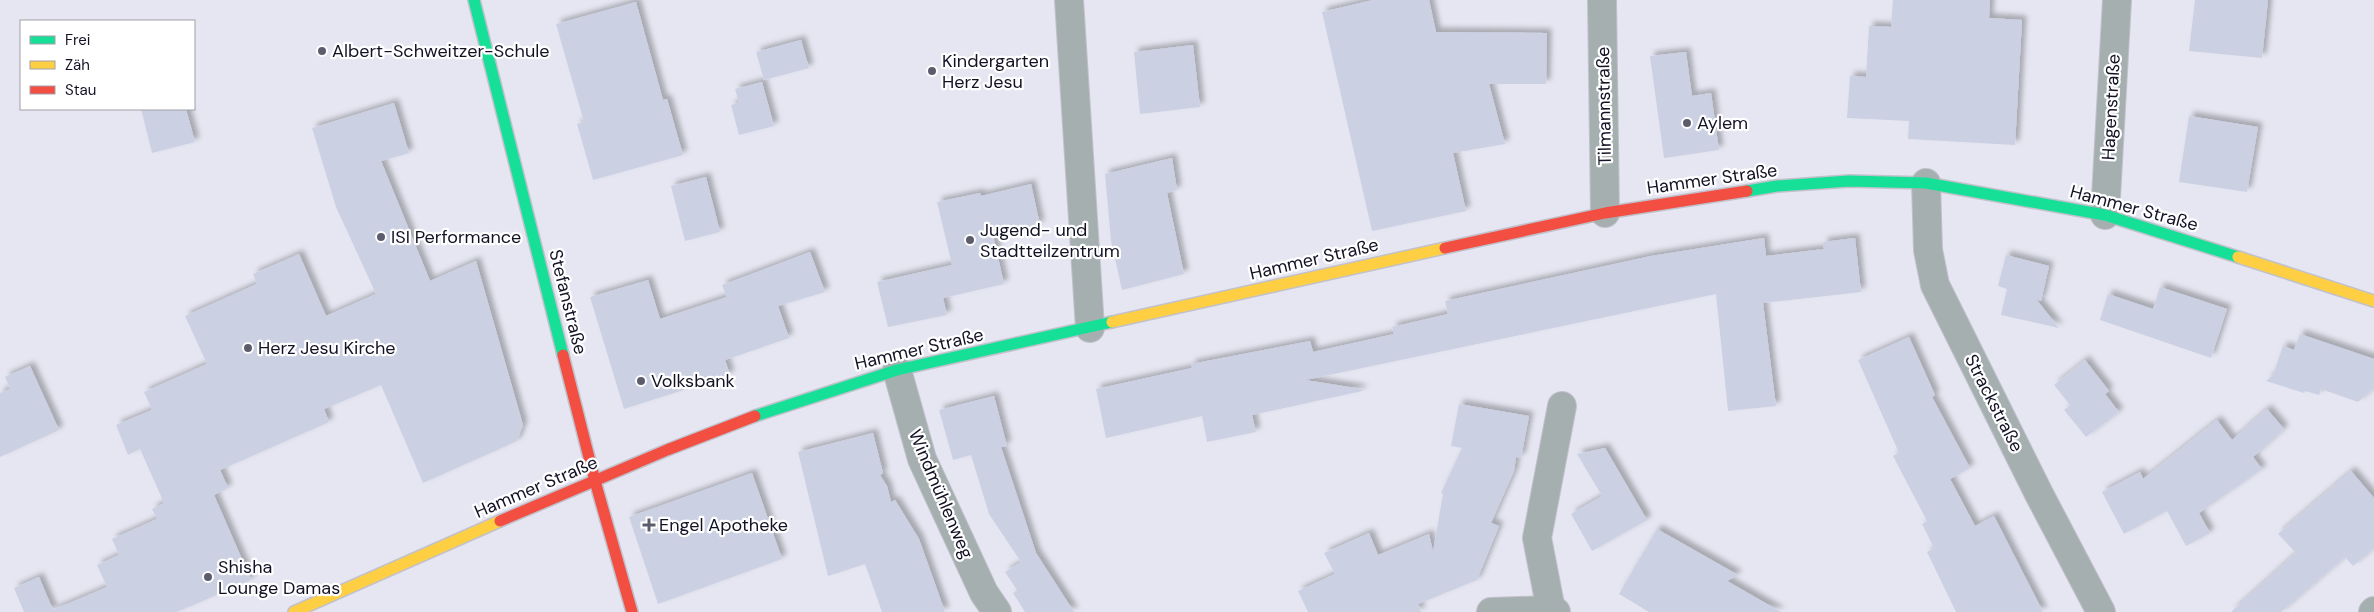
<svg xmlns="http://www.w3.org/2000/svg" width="2374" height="612" viewBox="0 0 2374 612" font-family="'DM Sans',sans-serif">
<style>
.building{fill:#cbd1e3;filter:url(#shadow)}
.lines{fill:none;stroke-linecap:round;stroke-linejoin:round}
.street-casing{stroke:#c1c1cc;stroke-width:30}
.fast-casing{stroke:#c1c1cc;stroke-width:14}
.slow-casing{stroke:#c1c1cc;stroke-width:14}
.jam-casing{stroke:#c1c1cc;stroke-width:14}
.street{stroke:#a6afb0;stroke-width:28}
.fast{stroke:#16e098;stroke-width:11}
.slow{stroke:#ffcf43;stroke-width:11}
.jam{stroke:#f24e42;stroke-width:11}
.poi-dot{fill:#5d5c6d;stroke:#fff;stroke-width:2}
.labels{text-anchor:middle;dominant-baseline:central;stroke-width:4.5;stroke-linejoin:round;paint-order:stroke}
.poi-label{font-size:18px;fill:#131225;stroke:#fff;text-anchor:start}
.street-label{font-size:18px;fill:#131225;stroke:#fff}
</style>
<defs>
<filter id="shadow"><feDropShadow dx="4.5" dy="-4.5" stdDeviation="2.5" flood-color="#0004"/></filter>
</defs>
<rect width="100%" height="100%" fill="#e6e6f2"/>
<g class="building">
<polygon points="1373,0 1429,0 1436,32 1547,33 1546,84 1489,84 1505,144 1453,153 1466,211 1372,231 1322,12"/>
<polygon points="1893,0 1990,0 1989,18 2022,20 2015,145 1908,139 1909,121 1847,118 1850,76 1866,77 1869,26 1891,27"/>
<polygon points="2195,0 2268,0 2262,58 2189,51"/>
<polygon points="636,2 663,100 667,99 683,155 593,180 577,124 584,122 556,24"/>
<polygon points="801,40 809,68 764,80 756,52"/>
<polygon points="1193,45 1200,107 1140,114 1134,52"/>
<polygon points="1686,52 1692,96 1711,93 1719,150 1664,158 1650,56"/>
<polygon points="762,82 774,126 739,135 731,105 739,103 735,89"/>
<polygon points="394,103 409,153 381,161 430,281 476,261 523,425 517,441 423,483 381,385 324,409 329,422 220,470 228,488 214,495 251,580 177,612 24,612 14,588 39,577 53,610 107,587 97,565 119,555 112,539 157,519 152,509 164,503 140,449 128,455 116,425 152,410 144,392 207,364 185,316 257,284 253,274 299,254 326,316 376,294 336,207 312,128"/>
<polygon points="141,109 186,109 195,142 152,153"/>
<polygon points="2189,116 2258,127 2247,192 2179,182"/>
<polygon points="1172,158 1177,190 1167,193 1184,274 1122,290 1111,241 1105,174"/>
<polygon points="706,177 720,232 685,241 671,186"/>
<polygon points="1031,184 1040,225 993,235 1004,284 943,298 947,315 888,327 877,282 952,265 937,202 980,193 981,196"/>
<polygon points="1764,238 1766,256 1824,249 1823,242 1855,238 1861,292 1763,303 1776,406 1728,411 1716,294 1305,380 1362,389 1362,391 1252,415 1256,432 1207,442 1202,416 1106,438 1096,389 1192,368 1191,364 1310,341 1313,352 1394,334 1392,327 1448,314 1445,301 1651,256"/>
<polygon points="810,252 825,292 778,306 789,338 725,360 730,375 624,409 590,297 648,280 660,319 727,297 722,285"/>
<polygon points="2006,255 2049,266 2041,301 2036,299 2059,328 2001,315 2007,289 1998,286"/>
<polygon points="2160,287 2227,309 2211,358 2100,320 2108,294 2153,309"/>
<polygon points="2300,334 2374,359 2374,388 2358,402 2321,389 2319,395 2305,391 2304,393 2266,381 2273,375 2283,346 2294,350"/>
<polygon points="1909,337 1935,395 1932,397 1970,468 1950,479 1975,526 1994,516 2043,612 1956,612 1927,552 1934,548 1922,524 1927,521 1893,456 1899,453 1858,360"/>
<polygon points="2085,360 2109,391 2105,394 2119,412 2086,437 2064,410 2070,405 2054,385"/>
<polygon points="30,366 59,430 0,457 0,393 10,389 5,377"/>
<polygon points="994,396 1007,446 1001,447 1036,553 1074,612 1025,612 1013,593 1017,590 1005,572 1021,562 989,514 971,455 953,460 939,410"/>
<polygon points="1459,404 1529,416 1521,458 1516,457 1514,471 1491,523 1499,526 1477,580 1418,604 1421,612 1308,612 1298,591 1335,574 1324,553 1369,533 1378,555 1429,534 1433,552 1443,494 1441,493 1462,448 1451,446"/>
<polygon points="2267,409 2284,429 2253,457 2262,469 2199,513 2210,533 2186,546 2167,511 2124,534 2102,492 2140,472 2143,479 2217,420 2232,440"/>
<polygon points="873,433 883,473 880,475 887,486 891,502 895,500 919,539 945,612 882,612 865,564 828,576 798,452"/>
<polygon points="1605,448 1647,520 1592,551 1571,514 1602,496 1577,454"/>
<polygon points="2351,471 2374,498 2374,548 2353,566 2345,557 2281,612 2231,612 2296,553 2278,534"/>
<polygon points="752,473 782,559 658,604 629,517"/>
<polygon points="1657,529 1738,575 1727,581 1781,612 1649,612 1619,594"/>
</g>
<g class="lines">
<defs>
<g id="street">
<polyline points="1069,0 1090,328"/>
<polyline points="1602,0 1605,213"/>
<polyline points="1926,183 1928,250 1935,285 2039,494 2101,612"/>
<polyline points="2105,215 2117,0"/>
<polyline points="897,370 922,459 984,593 997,612"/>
<polyline points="1551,610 1537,538 1562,406"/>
<polyline points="1491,612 1551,610 1556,612"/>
<polyline points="2373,612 2374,611"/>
</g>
<g id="fast">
<polyline points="474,0 563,355"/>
<polyline points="1747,191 1777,186 1849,181 1926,183 2105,215 2238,257"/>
<polyline points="755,416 897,370 1112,322"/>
</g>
<g id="slow">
<polyline points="2238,257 2374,301"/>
<polyline points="1112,322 1445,248"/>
<polyline points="294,612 500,521"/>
</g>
<g id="jam">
<polyline points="1445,248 1605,213 1747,191"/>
<polyline points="563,355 595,481 632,612"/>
<polyline points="500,521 667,450 755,416"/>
</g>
</defs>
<use href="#street" class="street-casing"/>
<use href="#fast" class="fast-casing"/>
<use href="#slow" class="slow-casing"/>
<use href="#jam" class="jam-casing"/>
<use href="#street" class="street"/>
<use href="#fast" class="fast"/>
<use href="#slow" class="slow"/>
<use href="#jam" class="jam"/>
</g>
<g class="poi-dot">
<circle cx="322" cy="51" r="5"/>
<circle cx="932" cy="71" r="5"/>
<circle cx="1687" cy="123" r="5"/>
<circle cx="381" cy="237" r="5"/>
<circle cx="970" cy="240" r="5"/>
<circle cx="248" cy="348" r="5"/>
<circle cx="641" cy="381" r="5"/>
<path d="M646.5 517.5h5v5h5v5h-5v5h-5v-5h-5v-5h5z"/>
<circle cx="208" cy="577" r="5"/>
</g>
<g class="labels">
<g class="poi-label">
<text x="332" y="51">Albert-Schweitzer-Schule</text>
<text x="942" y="61">Kindergarten<tspan x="942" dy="21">Herz Jesu</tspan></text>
<text x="1697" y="123">Aylem</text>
<text x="980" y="230">Jugend- und<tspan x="980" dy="21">Stadtteilzentrum</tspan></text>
<text x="391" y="237">ISI Performance</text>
<text x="258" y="348">Herz Jesu Kirche</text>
<text x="651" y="381">Volksbank</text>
<text x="659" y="525">Engel Apotheke</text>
<text x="218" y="567">Shisha<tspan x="218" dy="21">Lounge Damas</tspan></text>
</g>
<g class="street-label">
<text transform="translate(1604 106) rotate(-91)">Tilmannstraße</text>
<text transform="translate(2111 107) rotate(-87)">Hagenstraße</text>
<text transform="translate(1712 179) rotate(-8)">Hammer Straße</text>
<text transform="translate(2134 208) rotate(15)">Hammer Straße</text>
<text transform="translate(1314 259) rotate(-13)">Hammer Straße</text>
<text transform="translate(568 302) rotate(76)">Stefanstraße</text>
<text transform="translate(919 349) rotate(-13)">Hammer Straße</text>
<text transform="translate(1994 403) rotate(63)">Strackstraße</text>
<text transform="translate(536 487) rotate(-23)">Hammer Straße</text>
<text transform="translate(941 494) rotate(67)">Windmühlenweg</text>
</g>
</g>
<rect x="20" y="20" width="175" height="90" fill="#ffffff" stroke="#a1a0a8"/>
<rect x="30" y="36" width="25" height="8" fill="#16e098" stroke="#a1a0a8"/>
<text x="65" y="45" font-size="15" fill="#131225">Frei</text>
<rect x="30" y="61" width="25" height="8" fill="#ffcf43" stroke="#a1a0a8"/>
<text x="65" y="70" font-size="15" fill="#131225">Zäh</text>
<rect x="30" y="86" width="25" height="8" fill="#f24e42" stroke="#a1a0a8"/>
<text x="65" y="95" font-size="15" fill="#131225">Stau</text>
</svg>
